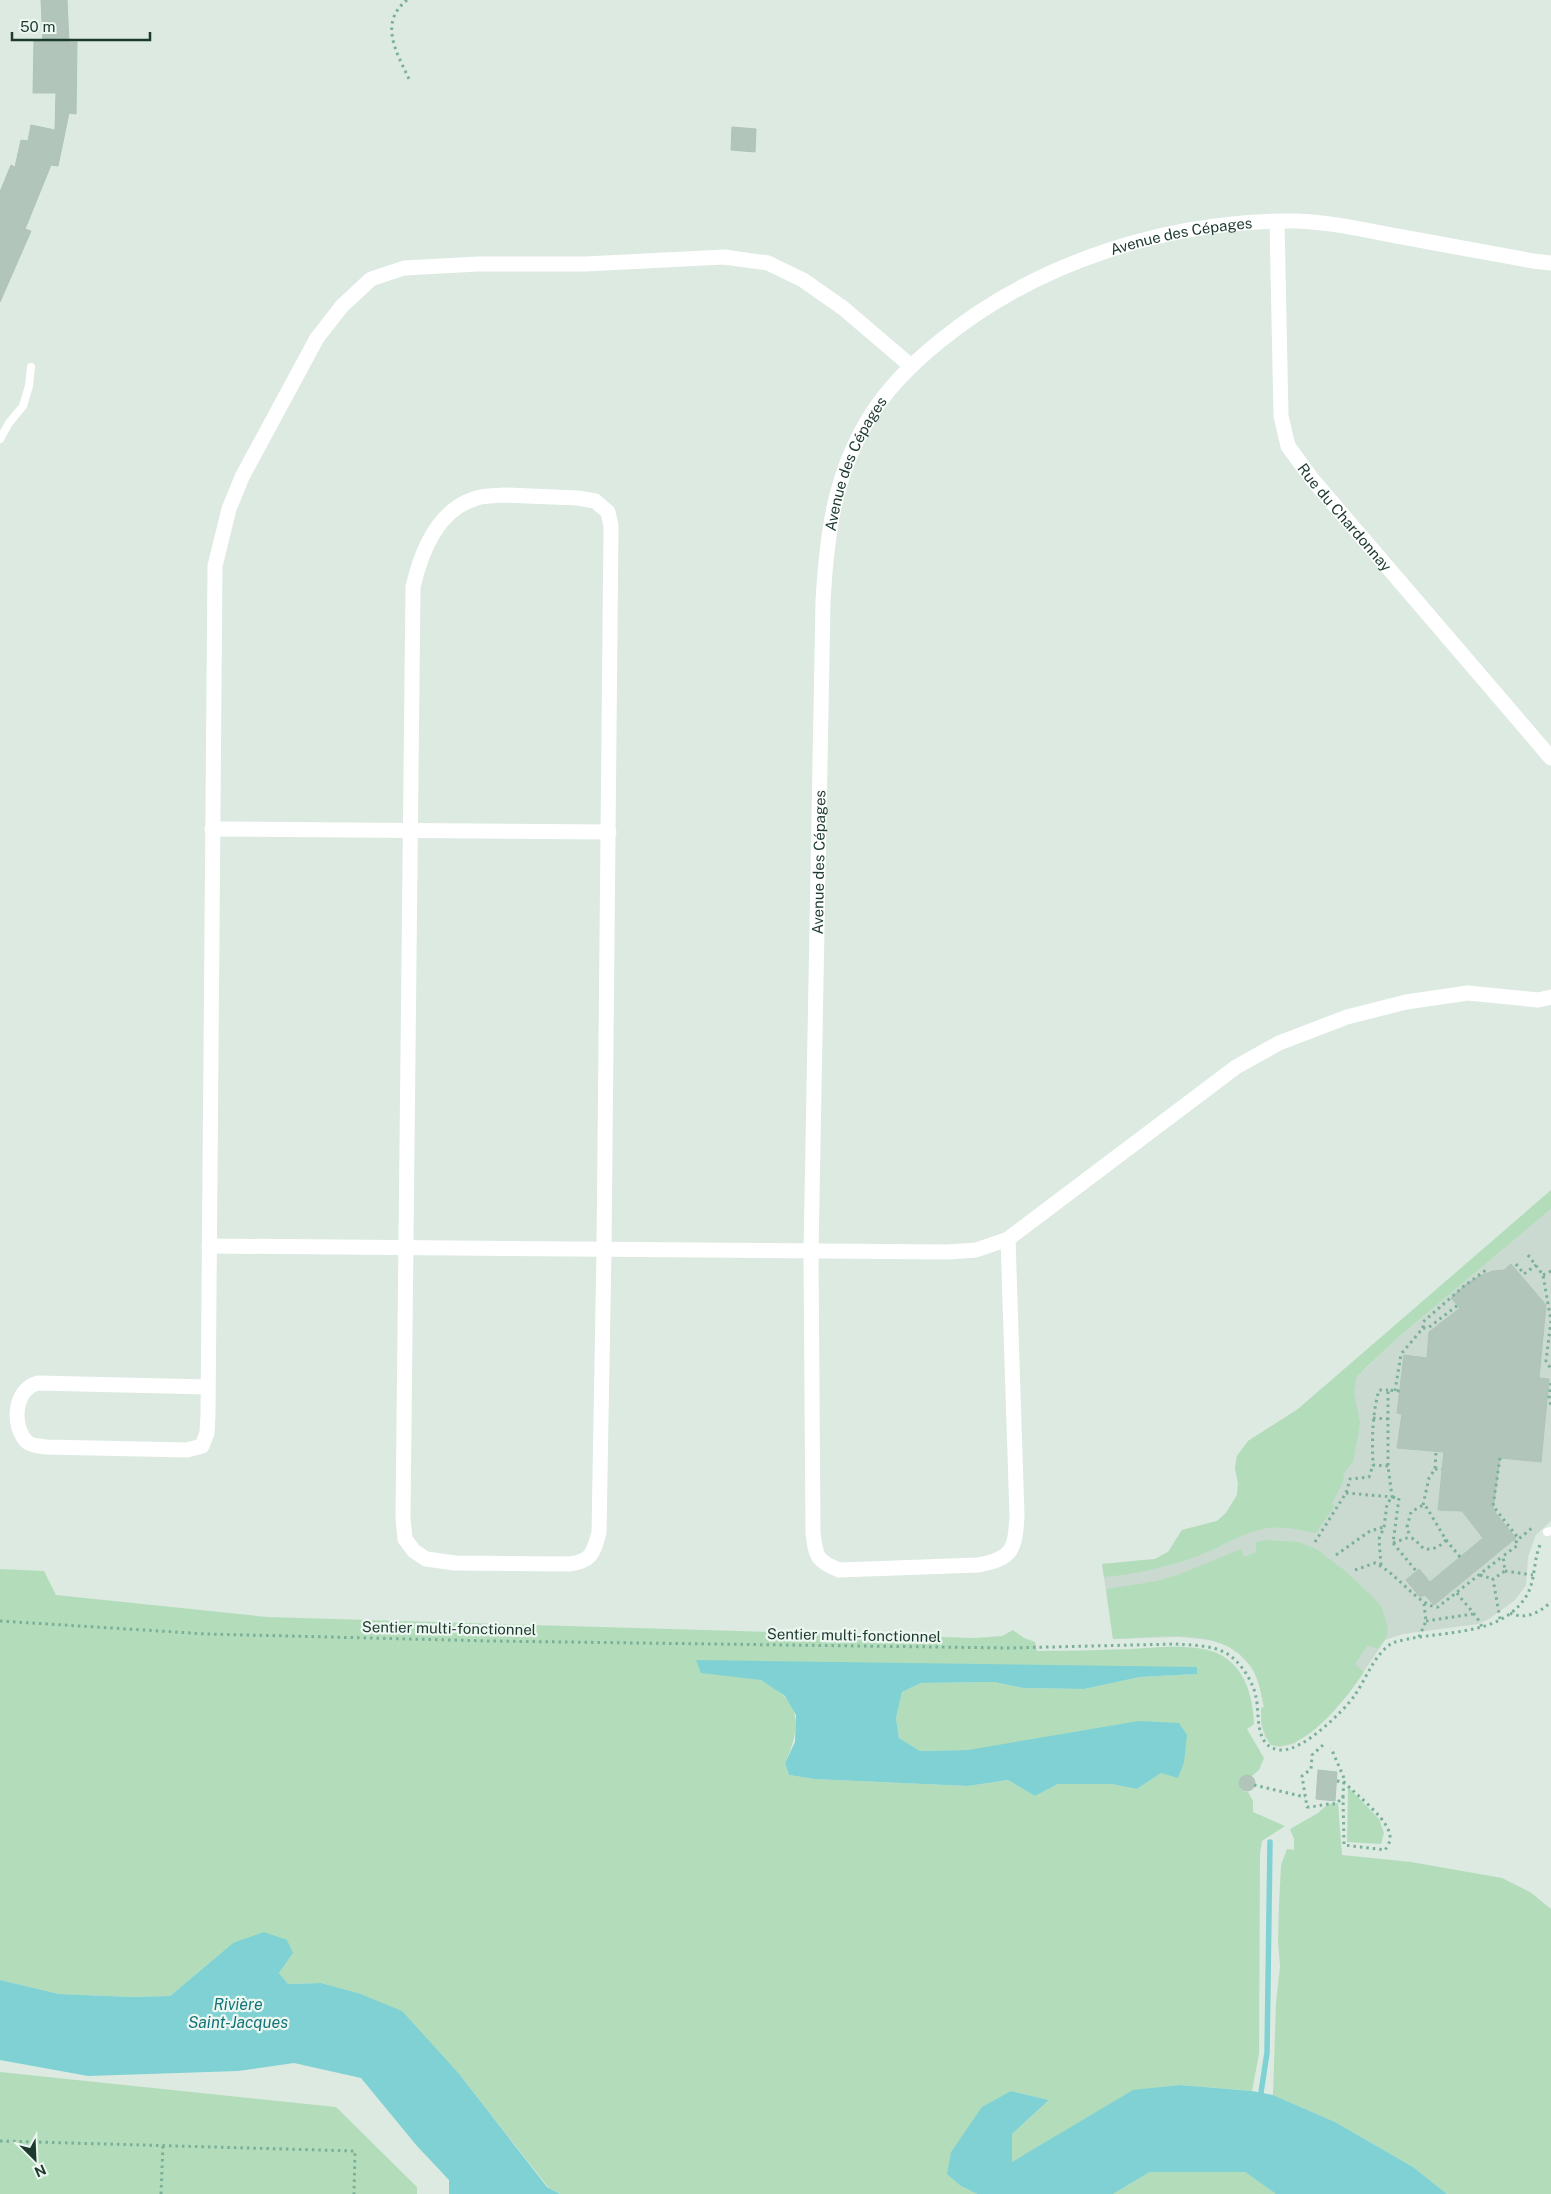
<svg xmlns="http://www.w3.org/2000/svg" width="1551" height="2194" viewBox="0 0 1551 2194" font-family="'Public Sans',sans-serif">
<style>
.built{fill:#cbdad1}
.green{fill:#b3ddba;fill-rule:evenodd}
.water{fill:#7fd1d4}
.lines{fill:none;stroke-linecap:round;stroke-linejoin:round}
.stream{stroke:#7fd1d4;stroke-width:5.5}
.building{fill:#b2c5bb;stroke:#afc4b9}
.path{stroke:#7ab099;stroke-width:3;stroke-dasharray:2.5 4;stroke-linecap:butt}
.lane{stroke:#fff;stroke-width:8}
.street{stroke:#fff;stroke-width:15}
.labels{text-anchor:middle;dominant-baseline:central;stroke-width:4.5;stroke-linejoin:round;paint-order:stroke}
.street-label{font-size:15px;fill:#1d3a2f;stroke:#edf7f1}
.water-label{font-size:16px;font-style:italic;fill:#147479;stroke:#edf7f1}
</style>
<rect width="100%" height="100%" fill="#dceae2"/>
<polygon class="built" points="1551,1209 1551,1521 1536,1535 1528,1557 1526,1585 1515,1600 1489,1619 1478,1624 1403,1634 1385,1640 1350,1692 1330,1715 1294,1744 1280,1747 1271,1745 1265,1737 1261,1724 1261,1708 1264,1707 1259,1685 1253,1669 1239,1654 1226,1645 1209,1640 1179,1637 1113,1639 1102,1564 1155,1559 1168,1552 1182,1530 1217,1521 1226,1513 1237,1495 1238,1483 1235,1468 1237,1456 1248,1441 1298,1409 1323,1387 1364,1370 1400,1336"/>
<g class="green">
<path d="M1551,1190V1209L1400,1336L1357,1376L1354,1392L1360,1423L1358,1436L1353,1462L1344,1473L1343,1482L1332,1504L1335,1505L1316,1533C1302,1531 1284,1526 1270,1528C1246,1530 1218,1549 1195,1557C1165,1568 1135,1574 1104,1577L1102,1564L1155,1559L1168,1552L1182,1530L1217,1521L1226,1513L1237,1495L1238,1483L1235,1468L1237,1456L1248,1441L1298,1409Z"/>
<path d="M1268,1540L1299,1542L1316,1549L1343,1569L1373,1597L1381,1606L1387,1624L1388,1632L1385,1640L1378,1649L1368,1645L1355,1664L1364,1672C1347,1697 1305,1754 1271,1745C1263,1733 1261,1722 1261,1708L1264,1707C1261,1695 1260,1682 1253,1670C1227,1624 1157,1638 1113,1639L1106,1589L1157,1581L1177,1575L1241,1549L1244,1557L1256,1552V1542Z"/>
<path d="M0,1569L44,1571L56,1595L267,1617L975,1638L1002,1636L1013,1630L1024,1638L1035,1642L1037,1651C1067,1651 1098,1650 1129,1649C1155,1648 1197,1642 1221,1655C1246,1669 1253,1698 1254,1724L1247,1729L1264,1758L1259,1770L1252,1776L1246,1775L1240,1778L1239,1785L1243,1791L1248,1792L1253,1801V1812L1285,1826L1262,1841L1260,1853L1259,2054L1252,2091L1180,2085L1132,2091L1012,2162V2134L1049,2100L1011,2091L961,2186L977,2194H560L548,2187L460,2075L358,1993L321,1983L288,1984L279,1973L293,1953L233,1943L170,1996L132,1997L59,1994L0,1980ZM1197,1668L1196,1674L1140,1677L1084,1689L1023,1688L994,1682L921,1683L902,1692L896,1718L899,1738L920,1751L968,1750L1184,1762L1161,1773L1137,1789L1111,1784H1058L1035,1796L1008,1780L968,1786L814,1779L789,1775L785,1763C794,1743 804,1715 784,1696C778,1690 768,1685 761,1680Z"/>
<polygon points="1348,1787 1379,1819 1384,1833 1381,1844 1347,1842"/>
<polygon points="1338,1803 1342,1855 1411,1862 1502,1878 1530,1892 1551,1909 1551,2194 1447,2194 1413,2167 1335,2122 1273,2095 1276,2003 1280,1966 1278,1941 1279,1905 1281,1865 1287,1849 1294,1850 1294,1839 1290,1829 1318,1813 1328,1804"/>
<polygon points="0,2072 336,2107 417,2187 417,2194 0,2194"/>
<polygon points="1150,2172 1245,2172 1276,2194 1113,2194"/>
</g>
<g class="water">
<polygon points="696,1660 1197,1667 1197,1674 1140,1677 1084,1689 1023,1688 994,1682 921,1683 902,1692 896,1718 899,1738 920,1751 968,1750 1139,1721 1179,1723 1187,1735 1184,1762 1178,1778 1161,1773 1137,1789 1111,1784 1058,1784 1035,1796 1008,1780 968,1786 814,1779 789,1775 785,1763 795,1742 796,1715 785,1696 761,1680 701,1673"/>
<polygon points="264,1932 287,1940 293,1953 279,1973 288,1984 321,1983 358,1993 402,2011 460,2075 547,2187 560,2194 449,2194 449,2180 417,2146 361,2078 294,2063 238,2071 88,2076 0,2060 0,1980 59,1994 132,1997 170,1996 233,1943"/>
<polygon points="1180,2085 1252,2091 1273,2095 1335,2122 1413,2167 1447,2194 1276,2194 1245,2172 1150,2172 1113,2194 977,2194 961,2186 947,2174 951,2152 982,2107 1011,2091 1049,2100 1012,2134 1012,2162 1133,2090"/>
</g>
<g class="lines">
<polyline class="stream" points="1260,2099 1267,2053 1270,1842"/>
</g>
<g class="building">
<polygon points="41,0 67,0 69,42 77,42 76,114 69,113 58,166 51,165 25,229 31,231 0,302 0,192 11,165 15,167 21,140 28,141 31,125 55,130 56,93 33,93 34,41 43,42"/>
<polygon points="732,127 756,129 755,152 731,150"/>
<polygon points="1511,1264 1546,1305 1539,1378 1549,1379 1541,1462 1500,1458 1493,1510 1516,1538 1434,1605 1425,1595 1420,1597 1406,1580 1419,1569 1430,1582 1483,1538 1462,1511 1438,1510 1444,1452 1397,1448 1402,1414 1397,1413 1404,1355 1427,1358 1429,1332 1460,1308 1451,1298 1464,1286 1479,1276 1493,1271 1504,1270"/>
<polygon points="1318,1770 1337,1772 1335,1801 1316,1799"/>
<circle cx="1247" cy="1783" r="8"/>
</g>
<g class="lines">
<g class="path">
<path d="M407,0C378,23 397,53 409,79"/>
<polyline points="1528,1255 1543,1275 1551,1321 1546,1361 1551,1369"/>
<polyline points="1516,1264 1524,1274 1536,1265"/>
<polyline points="1543,1275 1551,1271"/>
<polyline points="1423,1328 1428,1328 1458,1305"/>
<polyline points="1551,1383 1549,1396 1551,1407"/>
<polyline points="1395,1391 1401,1354 1423,1328 1423,1322 1464,1286 1486,1270"/>
<polyline points="1373,1418 1388,1419"/>
<polyline points="1500,1458 1493,1506 1519,1539"/>
<path d="M1388,1466L1373,1465C1372,1438 1372,1415 1379,1390H1388"/>
<polyline points="1435,1469 1442,1469"/>
<polyline points="1346,1493 1392,1497 1388,1466 1388,1390 1400,1391"/>
<polyline points="1423,1505 1429,1478 1435,1469 1436,1451"/>
<polyline points="1446,1540 1460,1557"/>
<polyline points="1315,1542 1346,1493 1350,1479 1369,1477 1373,1465"/>
<path d="M1393,1543C1413,1536 1409,1534 1424,1549C1432,1550 1440,1547 1446,1540L1427,1508L1423,1505L1411,1512L1407,1527L1410,1537"/>
<polyline points="1336,1555 1370,1531 1384,1527"/>
<polyline points="1381,1565 1379,1539 1384,1527 1387,1504 1392,1497 1399,1498 1393,1543 1417,1572"/>
<path d="M1355,1570L1375,1563C1396,1572 1419,1607 1438,1607L1503,1556"/>
<polyline points="1505,1571 1533,1575"/>
<polyline points="1480,1575 1493,1579"/>
<path d="M1457,1593C1465,1604 1477,1615 1482,1627"/>
<path d="M1510,1613C1525,1620 1539,1613 1551,1602"/>
<polyline points="1500,1619 1493,1579 1505,1571 1503,1556 1518,1545 1516,1541 1532,1528"/>
<path d="M0,1621L207,1634L491,1641L1009,1648L1175,1644C1191,1645 1209,1645 1224,1652C1239,1659 1253,1681 1256,1697C1260,1716 1254,1747 1280,1750C1302,1752 1343,1712 1355,1695C1367,1677 1374,1655 1392,1643C1435,1629 1500,1640 1527,1595C1536,1579 1533,1559 1541,1543"/>
<polyline points="1426,1621 1473,1614"/>
<polyline points="1419,1637 1426,1621 1424,1604"/>
<path d="M1323,1745L1312,1755L1311,1769L1302,1776L1307,1807C1317,1807 1325,1803 1336,1804L1343,1797L1344,1778L1331,1748"/>
<path d="M1337,1781L1344,1782C1356,1795 1392,1821 1390,1839C1390,1842 1387,1847 1385,1850L1344,1845L1343,1797"/>
<polyline points="1254,1785 1305,1797"/>
<polyline points="0,2141 355,2151 354,2194"/>
<polyline points="161,2194 163,2145"/>
</g>
<g class="lane">
<polyline points="0,439 9,423 23,406 29,386 31,367"/>
<polyline points="1547,1532 1551,1531"/>
</g>
<g class="street">
<path id="s1" d="M1277,222L1281,416L1288,446L1312,479L1551,758"/>
<path d="M505,495L578,498L595,501L608,512L611,526L604,1250L599,1533C593,1553 592,1561 569,1564L455,1563L426,1559L414,1551L405,1539L403,1518L413,587C421,552 437,511 474,499C484,495 495,496 505,495Z"/>
<polyline points="212,829 609,832"/>
<path id="s2" d="M1008,1239L1017,1516C1015,1549 1013,1559 978,1565L839,1570C816,1561 816,1556 813,1533L811,1252L823,601C827,533 834,474 871,415C889,386 914,362 940,341C1038,261 1170,220 1296,221C1330,222 1364,230 1397,236C1442,244 1488,253 1533,261L1551,263"/>
<polyline points="209,1246 948,1252 976,1250 1008,1239 1236,1067 1279,1043 1347,1017 1406,1002 1468,993 1538,1000 1551,997"/>
<path d="M208,1387L38,1383C14,1389 11,1426 27,1442C32,1446 39,1446 46,1447L187,1450L202,1446L207,1433L208,1415L215,566L229,509L242,477L317,338L342,306L371,279L404,268L478,264H585L724,257L768,263L803,280L843,308L911,366"/>
</g>
</g>
<g class="labels">
<g class="street-label">
<text stroke="none"><textPath href="#s2" startOffset="2032">Avenue des Cépages</textPath></text>
<text stroke="none"><textPath href="#s2" startOffset="1612">Avenue des Cépages</textPath></text>
<text stroke="none"><textPath href="#s1" startOffset="316">Rue du Chardonnay</textPath></text>
<text stroke="none"><textPath href="#s2" startOffset="1208">Avenue des Cépages</textPath></text>
<text transform="translate(449 1628) rotate(1)">Sentier multi-fonctionnel</text>
<text transform="translate(854 1635) rotate(1)">Sentier multi-fonctionnel</text>
</g>
<g class="water-label">
<text x="238" y="2004">Rivière<tspan x="238" dy="18">Saint-Jacques</tspan></text>
</g>
</g>
<g transform="translate(35 2159) rotate(156)" stroke="#edf7f1" stroke-width="4" paint-order="stroke">
<path d="M0-4L9 19L0 12L-9 19Z" fill="#1d3a2f"/>
<text y="-8" font-size="14" font-weight="bold" text-anchor="middle" fill="#1d3a2f">N</text>
</g>
<path d="M12 32v8h138v-8" fill="none" stroke="#1d3a2f" stroke-width="2.5"/>
<text x="20" y="32" font-size="15" fill="#1d3a2f" stroke="#edf7f1" stroke-width="4" paint-order="stroke">50 m</text>
</svg>
